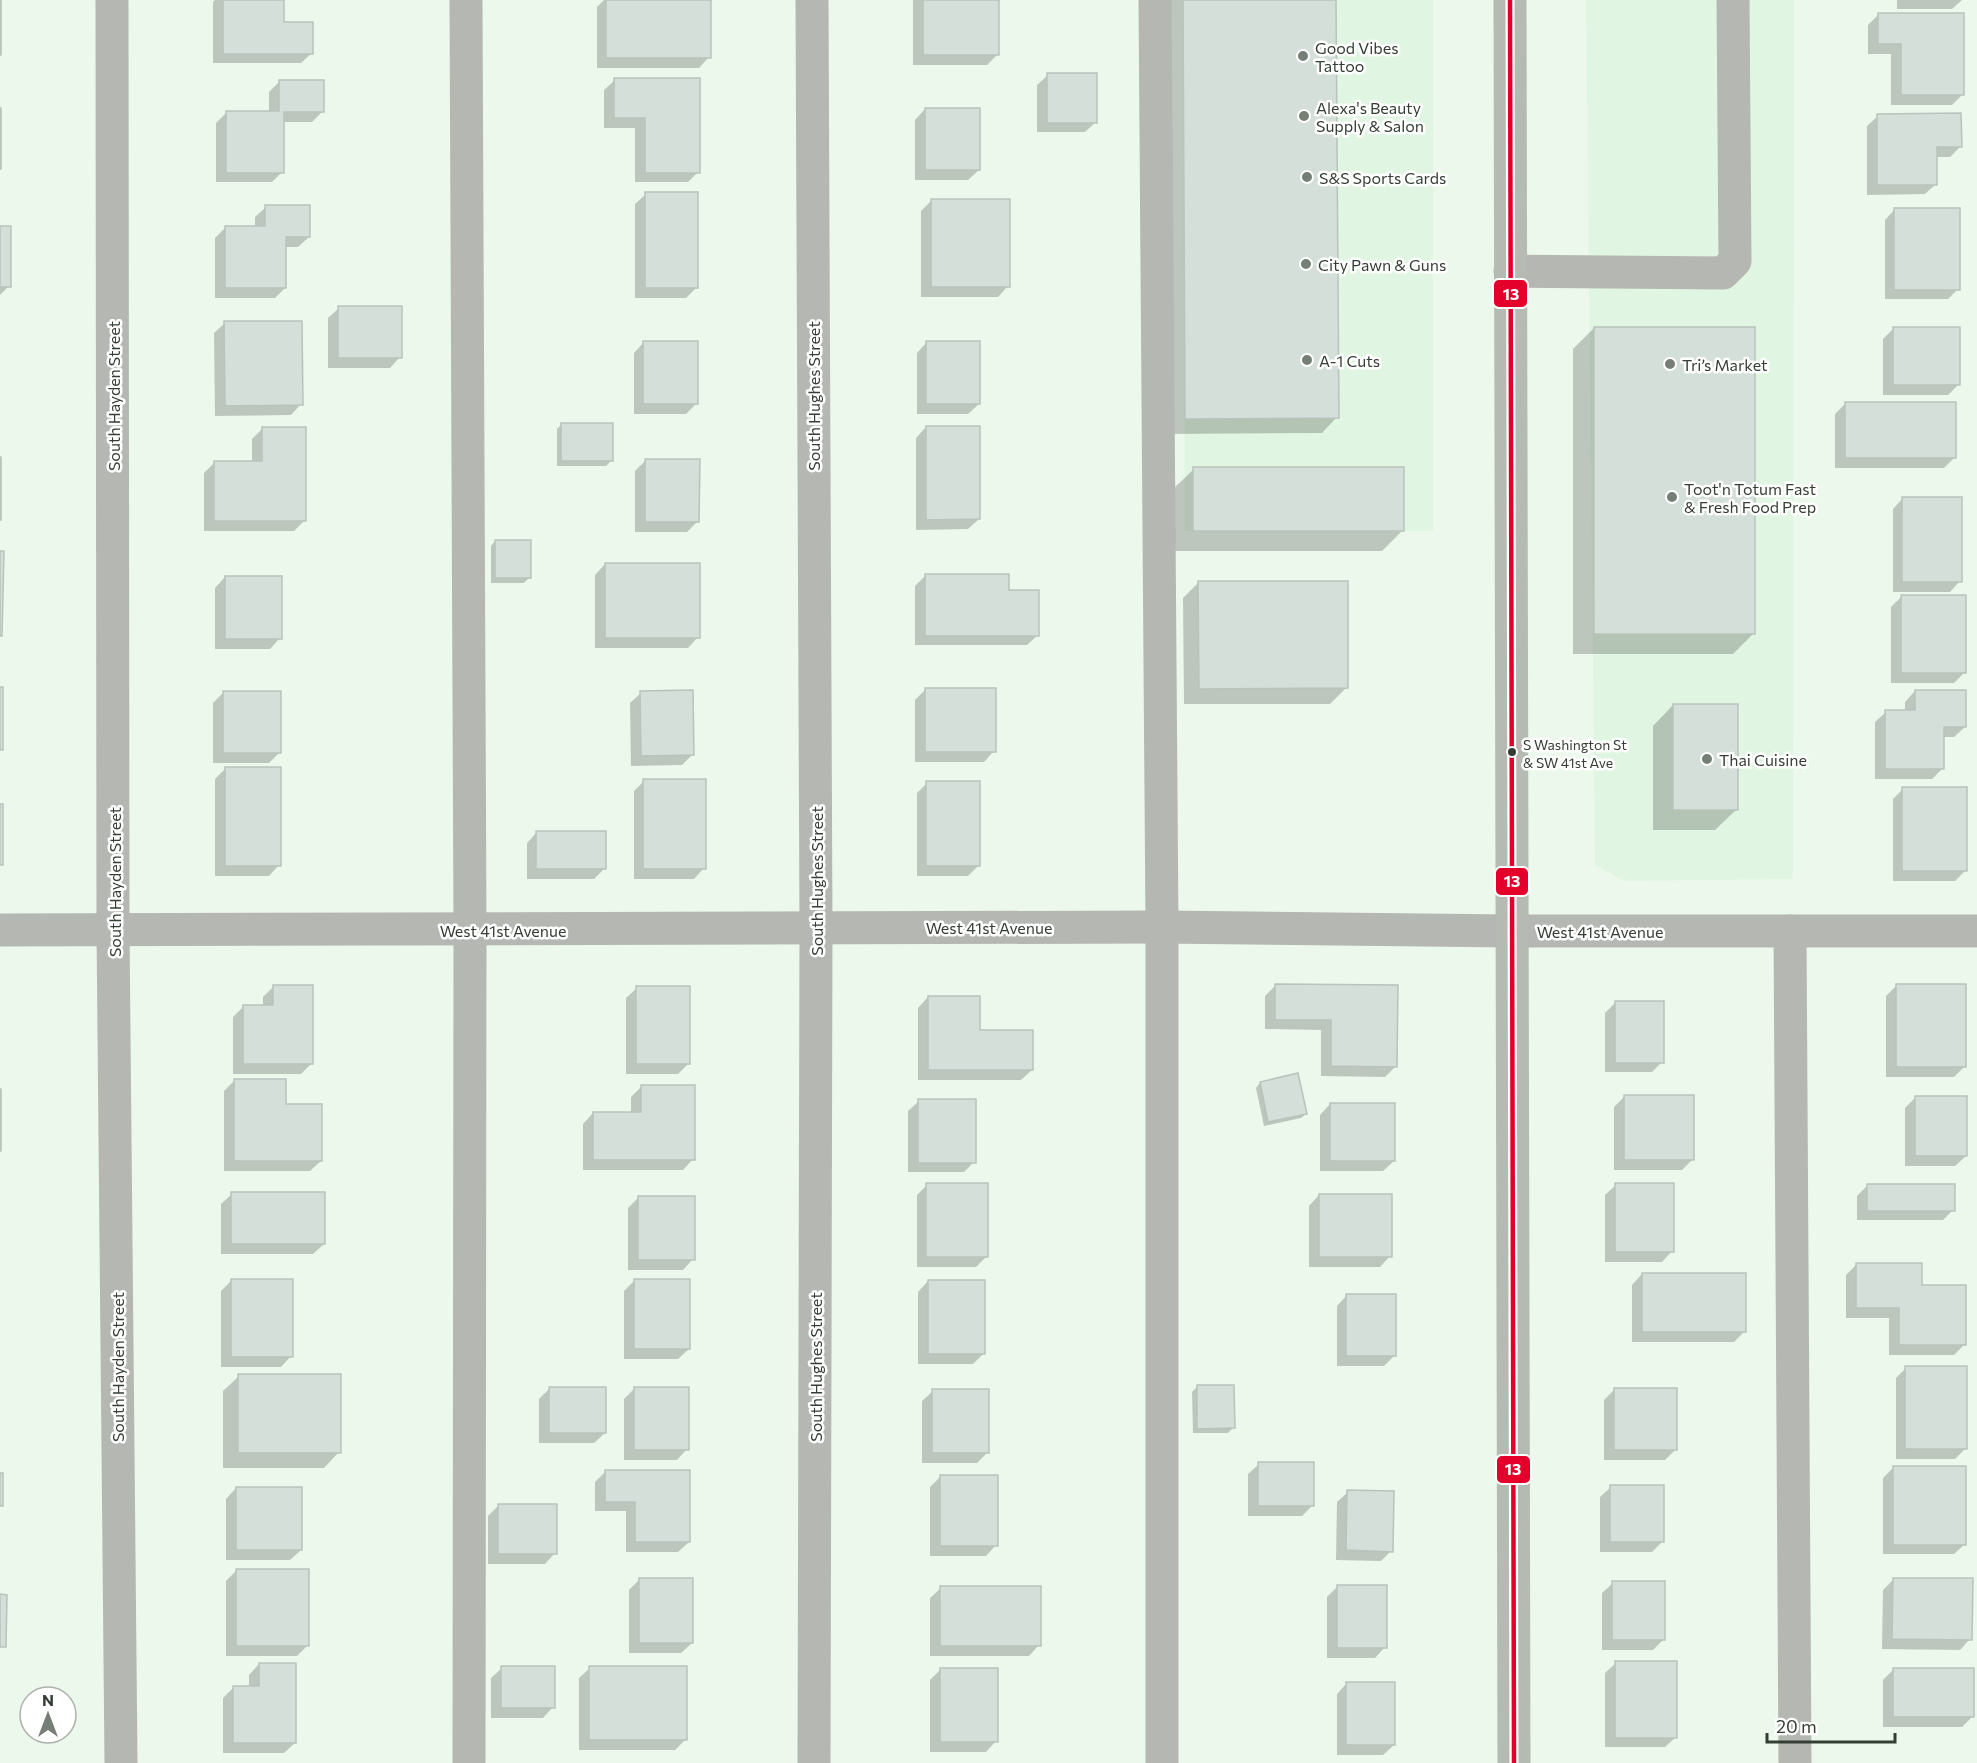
<svg xmlns="http://www.w3.org/2000/svg" width="1977" height="1763" viewBox="0 0 1977 1763" font-family="Commissioner,sans-serif">
<style>
.built{fill:#e1f6e2}
.shadow{fill:#0003}
.building{fill:#d3dfd8;stroke:#b8c3bc;stroke-width:1.5}
.lines{fill:none;stroke-linecap:round;stroke-linejoin:round}
.minor{stroke:#b5b7b2;stroke-width:33}
.major{stroke:#b5bab2;stroke-width:33}
.bus-1-casing{stroke:#fff;stroke-width:9}
.bus-1{stroke:#e4002b;stroke-width:4.5}
.poi-dot{fill:#757f75;stroke:#fff;stroke-width:2}
.bus-dot{fill:#353e35;stroke:#fff;stroke-width:2}
.labels{text-anchor:middle;dominant-baseline:central;stroke-width:5;stroke-linejoin:round;paint-order:stroke}
.bus-label{font-size:14px;fill:#353e35;stroke:#fff;text-anchor:start}
.poi-label{font-size:16px;fill:#353e35;stroke:#fff;text-anchor:start}
.street-label{font-size:16px;fill:#353e35;stroke:#fff}
.line-badge{stroke:#fff;stroke-width:2}
.badge-label{font-size:16px;text-anchor:middle;font-weight:bold;fill:#fff}
</style>
<rect width="100%" height="100%" fill="#ecf8ec"/>
<g class="built">
<polygon points="1183,0 1433,0 1433,531 1185,531"/>
<polygon points="1586,0 1794,0 1793,879 1624,881 1595,865"/>
</g>
<g class="shadow">
<polygon points="215,0 282,0 282,24 312,53 301,63 213,63 213,2"/>
<polygon points="604,0 709,0 709,57 699,68 597,68 597,7"/>
<polygon points="913,0 998,0 998,54 987,65 913,65"/>
<polygon points="1167,0 1335,0 1337,417 1322,433 1170,434"/>
<polygon points="1897,0 1962,0 1952,9 1897,9"/>
<polygon points="1878,15 1963,94 1952,105 1891,105 1891,54 1868,54 1868,25"/>
<polygon points="1048,75 1096,122 1085,132 1037,132 1037,85"/>
<polygon points="615,80 698,172 688,182 635,182 635,128 604,128 604,90"/>
<polygon points="280,81 323,111 312,122 282,122 282,172 272,182 216,182 216,123 227,112 269,112 269,92"/>
<polygon points="925,109 979,170 968,180 915,180 915,120"/>
<polygon points="1878,116 1960,147 1950,157 1936,157 1936,184 1925,194 1867,195 1867,126"/>
<polygon points="646,194 696,288 686,298 635,298 635,204"/>
<polygon points="932,200 1008,286 998,297 921,297 921,211"/>
<polygon points="266,207 309,237 298,247 285,247 285,288 275,298 215,298 215,238 225,228 255,228 255,217"/>
<polygon points="1895,209 1958,289 1948,299 1885,299 1885,220"/>
<polygon points="0,228 9,286 0,295"/>
<polygon points="339,308 400,357 390,368 328,368 328,318"/>
<polygon points="225,323 301,404 291,415 215,416 214,333"/>
<polygon points="1594,328 1753,634 1733,654 1573,654 1573,349"/>
<polygon points="1894,328 1958,385 1948,395 1883,395 1883,339"/>
<polygon points="644,342 696,404 686,414 634,414 634,353"/>
<polygon points="927,342 979,404 968,414 917,414 917,353"/>
<polygon points="1845,404 1955,457 1944,468 1835,468 1835,414"/>
<polygon points="562,424 611,461 606,466 557,466 557,429"/>
<polygon points="926,427 979,519 968,529 916,530 916,438"/>
<polygon points="263,428 304,521 294,531 204,531 204,473 214,463 252,463 252,439"/>
<polygon points="646,460 698,521 687,532 635,532 635,471"/>
<polygon points="1194,469 1403,530 1382,551 1173,551 1173,489"/>
<polygon points="1903,498 1960,581 1950,592 1893,592 1893,509"/>
<polygon points="495,541 529,578 524,583 491,583 491,546"/>
<polygon points="605,564 698,637 688,648 595,648 595,575"/>
<polygon points="925,576 1007,591 1038,635 1027,645 915,645 915,586"/>
<polygon points="225,577 280,638 270,649 215,649 215,588"/>
<polygon points="1199,582 1346,688 1330,704 1184,704 1183,598"/>
<polygon points="1901,597 1965,672 1954,683 1891,683 1891,607"/>
<polygon points="925,690 994,751 984,762 915,762 915,700"/>
<polygon points="1915,691 1965,727 1954,737 1943,737 1943,768 1932,779 1875,779 1875,722 1886,712 1905,712 1905,702"/>
<polygon points="223,693 279,753 269,763 213,763 213,703"/>
<polygon points="641,693 692,755 682,765 631,766 630,703"/>
<polygon points="1673,705 1736,810 1715,830 1653,830 1653,726"/>
<polygon points="225,769 279,865 269,876 215,876 215,779"/>
<polygon points="644,781 704,868 694,879 634,879 634,791"/>
<polygon points="927,783 979,865 968,876 917,876 917,793"/>
<polygon points="1903,789 1966,870 1955,881 1893,881 1893,799"/>
<polygon points="537,832 605,868 594,879 527,879 527,843"/>
<polygon points="1276,985 1396,987 1396,1066 1385,1077 1321,1076 1321,1030 1265,1029 1265,996"/>
<polygon points="1897,985 1965,1066 1954,1077 1886,1077 1886,996"/>
<polygon points="273,987 312,1063 301,1074 233,1074 233,1017 244,1006 263,1006 263,997"/>
<polygon points="637,988 689,1063 678,1074 626,1074 626,998"/>
<polygon points="928,997 979,1032 1032,1070 1021,1080 918,1080 918,1008"/>
<polygon points="1616,1002 1662,1062 1652,1072 1605,1072 1605,1013"/>
<polygon points="234,1081 285,1106 321,1161 310,1171 224,1171 224,1091"/>
<polygon points="1260,1083 1306,1114 1301,1118 1264,1126 1256,1088"/>
<polygon points="641,1087 693,1159 683,1170 583,1170 583,1124 593,1113 631,1113 631,1097"/>
<polygon points="1625,1096 1693,1159 1682,1170 1614,1170 1614,1107"/>
<polygon points="1915,1098 1966,1156 1955,1166 1905,1166 1905,1108"/>
<polygon points="919,1101 974,1162 964,1172 908,1172 908,1111"/>
<polygon points="1330,1104 1394,1161 1383,1171 1320,1171 1320,1115"/>
<polygon points="927,1185 987,1256 976,1267 917,1267 917,1195"/>
<polygon points="1616,1185 1672,1251 1662,1262 1605,1262 1605,1195"/>
<polygon points="1867,1186 1953,1210 1943,1220 1857,1220 1857,1196"/>
<polygon points="232,1194 324,1244 313,1254 221,1254 221,1204"/>
<polygon points="1319,1195 1390,1256 1380,1267 1309,1267 1309,1206"/>
<polygon points="638,1198 693,1259 683,1270 628,1270 628,1208"/>
<polygon points="1856,1265 1921,1286 1965,1344 1954,1355 1889,1355 1889,1318 1846,1318 1846,1275"/>
<polygon points="1642,1274 1744,1332 1734,1342 1632,1342 1632,1285"/>
<polygon points="232,1280 291,1356 281,1367 221,1367 221,1291"/>
<polygon points="635,1280 689,1349 678,1359 624,1359 624,1291"/>
<polygon points="928,1281 983,1354 973,1364 918,1364 918,1292"/>
<polygon points="1347,1295 1395,1355 1384,1366 1337,1366 1337,1306"/>
<polygon points="1906,1368 1966,1448 1955,1459 1896,1459 1896,1378"/>
<polygon points="239,1376 339,1452 324,1468 223,1468 223,1391"/>
<polygon points="1197,1387 1233,1428 1228,1433 1193,1433 1192,1392"/>
<polygon points="550,1388 605,1433 594,1443 539,1443 539,1399"/>
<polygon points="635,1388 687,1449 677,1460 624,1460 624,1399"/>
<polygon points="1614,1390 1676,1449 1665,1460 1604,1460 1604,1400"/>
<polygon points="933,1391 988,1452 977,1463 922,1463 922,1401"/>
<polygon points="1259,1464 1313,1505 1302,1516 1248,1516 1248,1474"/>
<polygon points="1894,1467 1965,1544 1954,1554 1883,1554 1883,1478"/>
<polygon points="606,1471 689,1542 678,1552 626,1552 626,1511 595,1511 595,1482"/>
<polygon points="941,1476 996,1545 986,1556 930,1556 930,1487"/>
<polygon points="1611,1487 1662,1542 1652,1552 1600,1552 1600,1497"/>
<polygon points="236,1488 301,1550 290,1560 226,1560 226,1499"/>
<polygon points="1348,1492 1391,1551 1381,1561 1336,1560 1337,1502"/>
<polygon points="498,1506 555,1553 545,1564 488,1564 488,1516"/>
<polygon points="236,1571 308,1645 297,1656 226,1656 226,1581"/>
<polygon points="639,1580 692,1643 681,1653 629,1653 629,1590"/>
<polygon points="1893,1580 1970,1639 1960,1650 1882,1649 1883,1590"/>
<polygon points="1613,1583 1663,1640 1653,1650 1602,1650 1602,1593"/>
<polygon points="1338,1586 1385,1647 1375,1658 1327,1658 1327,1597"/>
<polygon points="941,1588 1039,1645 1029,1656 930,1656 930,1598"/>
<polygon points="1616,1663 1676,1737 1665,1747 1605,1747 1605,1673"/>
<polygon points="259,1664 295,1743 284,1753 223,1753 223,1698 233,1688 249,1688 249,1675"/>
<polygon points="502,1668 553,1707 543,1718 491,1718 491,1678"/>
<polygon points="590,1668 685,1740 675,1750 579,1750 579,1678"/>
<polygon points="941,1669 996,1741 986,1752 930,1752 930,1680"/>
<polygon points="1894,1669 1972,1717 1962,1727 1883,1727 1883,1680"/>
<polygon points="1347,1683 1394,1745 1383,1755 1337,1755 1337,1694"/>
</g>
<g class="building">
<rect x="0" y="0" width="1" height="55"/>
<polygon points="223,0 284,0 284,22 313,22 313,54 223,54"/>
<rect x="606" y="0" width="105" height="58"/>
<rect x="923" y="0" width="76" height="55"/>
<polygon points="1183,0 1336,0 1339,418 1185,419"/>
<polygon points="1878,13 1964,13 1964,95 1901,95 1901,44 1878,44"/>
<rect x="1047" y="73" width="50" height="50"/>
<polygon points="614,78 700,78 700,173 645,173 645,118 614,118"/>
<polygon points="279,80 324,80 324,112 284,112 284,173 226,173 226,111 279,111"/>
<rect x="0" y="108" width="1" height="61"/>
<rect x="925" y="108" width="55" height="62"/>
<polygon points="1961,113 1962,147 1937,147 1937,185 1877,185 1877,114"/>
<rect x="645" y="192" width="53" height="96"/>
<rect x="931" y="199" width="79" height="88"/>
<polygon points="265,205 310,205 310,237 286,237 286,288 225,288 225,226 265,226"/>
<rect x="1894" y="208" width="66" height="82"/>
<rect x="0" y="226" width="11" height="61"/>
<rect x="338" y="306" width="64" height="52"/>
<polygon points="224,321 302,321 303,405 225,406"/>
<rect x="1594" y="327" width="161" height="307"/>
<rect x="1893" y="327" width="67" height="58"/>
<rect x="643" y="341" width="55" height="63"/>
<rect x="926" y="341" width="54" height="63"/>
<rect x="1845" y="402" width="111" height="56"/>
<rect x="561" y="423" width="52" height="38"/>
<polygon points="926,426 980,426 980,519 926,520"/>
<polygon points="262,427 306,427 306,521 214,521 214,461 262,461"/>
<rect x="0" y="457" width="1" height="63"/>
<polygon points="645,459 700,459 699,522 645,522"/>
<rect x="1193" y="467" width="211" height="64"/>
<rect x="1902" y="497" width="60" height="85"/>
<rect x="495" y="540" width="36" height="38"/>
<polygon points="0,551 4,551 2,636 0,636"/>
<rect x="605" y="563" width="95" height="75"/>
<polygon points="925,574 1009,574 1009,590 1039,590 1039,636 925,636"/>
<rect x="225" y="576" width="57" height="63"/>
<polygon points="1198,581 1348,581 1348,688 1199,689"/>
<rect x="1901" y="595" width="65" height="78"/>
<rect x="0" y="687" width="3" height="63"/>
<rect x="925" y="688" width="71" height="64"/>
<polygon points="693,690 694,755 641,756 640,691"/>
<polygon points="1915,690 1966,690 1966,727 1944,727 1944,769 1885,769 1885,710 1915,710"/>
<rect x="223" y="691" width="58" height="62"/>
<rect x="1673" y="704" width="65" height="106"/>
<rect x="225" y="767" width="56" height="99"/>
<rect x="643" y="779" width="63" height="90"/>
<rect x="926" y="781" width="54" height="85"/>
<rect x="1902" y="787" width="65" height="84"/>
<rect x="0" y="804" width="3" height="61"/>
<rect x="536" y="831" width="70" height="38"/>
<polygon points="1275,984 1398,985 1397,1067 1331,1066 1331,1020 1275,1020"/>
<rect x="1896" y="984" width="70" height="83"/>
<polygon points="273,985 313,985 313,1064 243,1064 243,1005 273,1005"/>
<rect x="636" y="986" width="54" height="78"/>
<polygon points="928,996 980,996 980,1030 1033,1030 1033,1070 928,1070"/>
<rect x="1615" y="1001" width="49" height="62"/>
<polygon points="1298,1073 1307,1114 1268,1122 1260,1082"/>
<polygon points="234,1079 286,1079 286,1104 322,1104 322,1161 234,1161"/>
<polygon points="641,1085 695,1085 695,1160 593,1160 593,1112 641,1112"/>
<rect x="0" y="1089" width="1" height="62"/>
<rect x="1624" y="1095" width="70" height="65"/>
<rect x="1915" y="1096" width="52" height="60"/>
<rect x="918" y="1099" width="58" height="64"/>
<rect x="1330" y="1103" width="65" height="58"/>
<rect x="926" y="1183" width="62" height="74"/>
<rect x="1615" y="1183" width="59" height="69"/>
<rect x="1867" y="1184" width="88" height="27"/>
<rect x="231" y="1192" width="94" height="52"/>
<rect x="1319" y="1194" width="73" height="63"/>
<rect x="638" y="1196" width="57" height="64"/>
<polygon points="1856,1263 1922,1263 1922,1285 1966,1285 1966,1345 1899,1345 1899,1308 1856,1308"/>
<rect x="1642" y="1273" width="104" height="59"/>
<rect x="231" y="1279" width="62" height="78"/>
<rect x="634" y="1279" width="56" height="70"/>
<rect x="928" y="1280" width="57" height="74"/>
<rect x="1346" y="1294" width="50" height="62"/>
<rect x="1905" y="1366" width="62" height="83"/>
<rect x="238" y="1374" width="103" height="79"/>
<polygon points="1197,1385 1234,1385 1235,1428 1197,1429"/>
<rect x="549" y="1387" width="57" height="46"/>
<rect x="634" y="1387" width="55" height="63"/>
<rect x="1614" y="1388" width="63" height="62"/>
<rect x="932" y="1389" width="57" height="64"/>
<rect x="1258" y="1462" width="56" height="44"/>
<rect x="1893" y="1466" width="73" height="79"/>
<polygon points="605,1470 690,1470 690,1542 635,1542 635,1502 605,1502"/>
<rect x="0" y="1473" width="3" height="33"/>
<rect x="940" y="1475" width="58" height="71"/>
<rect x="1610" y="1485" width="54" height="57"/>
<rect x="236" y="1487" width="66" height="63"/>
<polygon points="1347,1490 1394,1491 1393,1552 1346,1550"/>
<rect x="498" y="1504" width="59" height="50"/>
<rect x="236" y="1569" width="73" height="77"/>
<rect x="639" y="1578" width="54" height="65"/>
<polygon points="1893,1578 1973,1578 1972,1640 1892,1639"/>
<rect x="1612" y="1581" width="53" height="59"/>
<rect x="1337" y="1585" width="50" height="63"/>
<rect x="940" y="1586" width="101" height="60"/>
<polygon points="0,1594 7,1595 6,1647 0,1647"/>
<rect x="1615" y="1661" width="62" height="77"/>
<polygon points="259,1663 296,1663 296,1743 233,1743 233,1686 259,1686"/>
<rect x="501" y="1666" width="54" height="42"/>
<rect x="589" y="1666" width="98" height="74"/>
<rect x="940" y="1668" width="58" height="74"/>
<rect x="1893" y="1668" width="81" height="49"/>
<rect x="1346" y="1682" width="49" height="63"/>
</g>
<g class="lines">
<g class="minor">
<polyline points="112,0 113,929 121,1763"/>
<polyline points="466,0 470,930 469,1763"/>
<polyline points="812,0 816,927 814,1763"/>
<polyline points="1155,0 1162,927 1162,1763"/>
<polyline points="1510,271 1723,273 1735,261 1733,0"/>
<polyline points="0,930 1162,927 1511,931 1977,931"/>
<polyline points="1790,931 1795,1763"/>
</g>
<polyline class="major" points="1510,0 1514,1763"/>
<defs>
<polyline id="bus-1" points="1510,0 1514,1763"/>
</defs>
<use href="#bus-1" class="bus-1-casing"/>
<use href="#bus-1" class="bus-1"/>
</g>
<g class="poi-dot">
<circle cx="1303" cy="56" r="6"/>
<circle cx="1304" cy="116" r="6"/>
<circle cx="1307" cy="177" r="6"/>
<circle cx="1306" cy="264" r="6"/>
<circle cx="1307" cy="360" r="6"/>
<circle cx="1670" cy="364" r="6"/>
<circle cx="1672" cy="497" r="6"/>
<circle cx="1707" cy="759" r="6"/>
</g>
<circle class="bus-dot" cx="1512" cy="752" r="5"/>
<g class="labels">
<g class="bus-label">
<text x="1523" y="744">S Washington St<tspan x="1523" dy="18">&amp; SW 41st Ave</tspan></text>
</g>
<g class="poi-label">
<text x="1315" y="47">Good Vibes<tspan x="1315" dy="18">Tattoo</tspan></text>
<text x="1316" y="107">Alexa's Beauty<tspan x="1316" dy="18">Supply &amp; Salon</tspan></text>
<text x="1319" y="177">S&amp;S Sports Cards</text>
<text x="1318" y="264">City Pawn &amp; Guns</text>
<text x="1319" y="360">A-1 Cuts</text>
<text x="1682" y="364">Tri’s Market</text>
<text x="1684" y="488">Toot'n Totum Fast<tspan x="1684" dy="18">&amp; Fresh Food Prep</tspan></text>
<text x="1719" y="759">Thai Cuisine</text>
</g>
<g class="street-label">
<text transform="translate(113 396) rotate(-90)">South Hayden Street</text>
<text transform="translate(813 396) rotate(-90)">South Hughes Street</text>
<text transform="translate(816 881) rotate(-90)">South Hughes Street</text>
<text transform="translate(114 882) rotate(-90)">South Hayden Street</text>
<text x="989" y="927">West 41st Avenue</text>
<text x="503" y="930">West 41st Avenue</text>
<text x="1600" y="931">West 41st Avenue</text>
<text transform="translate(117 1367) rotate(-90)">South Hayden Street</text>
<text transform="translate(815 1367) rotate(-90)">South Hughes Street</text>
</g>
</g>
<g class="line-badge">
<rect x="1493" y="279" width="35" height="29" rx="6" fill="#e4002b"/>
<rect x="1495" y="867" width="34" height="29" rx="6" fill="#e4002b"/>
<rect x="1496" y="1455" width="35" height="29" rx="6" fill="#e4002b"/>
</g>
<g class="badge-label">
<text x="1511" y="300">13</text>
<text x="1512" y="887">13</text>
<text x="1513" y="1475">13</text>
</g>
<g transform="translate(48 1715)"><circle r="28" fill="#ffffff" stroke="#aeb2ae" stroke-width="1.5"/>
<path d="M0-4.5L10 22L0 15L-10 22Z" fill="#757f75"/>
<text y="-9" font-size="16" font-weight="bold" text-anchor="middle" fill="#353e35">N</text>
</g>
<path d="M1767 1733v9h128v-9" fill="none" stroke="#353e35" stroke-width="3"/>
<text x="1776" y="1733" font-size="18" fill="#353e35" stroke="#ffffff" stroke-width="4.5" paint-order="stroke">20 m</text>
</svg>
